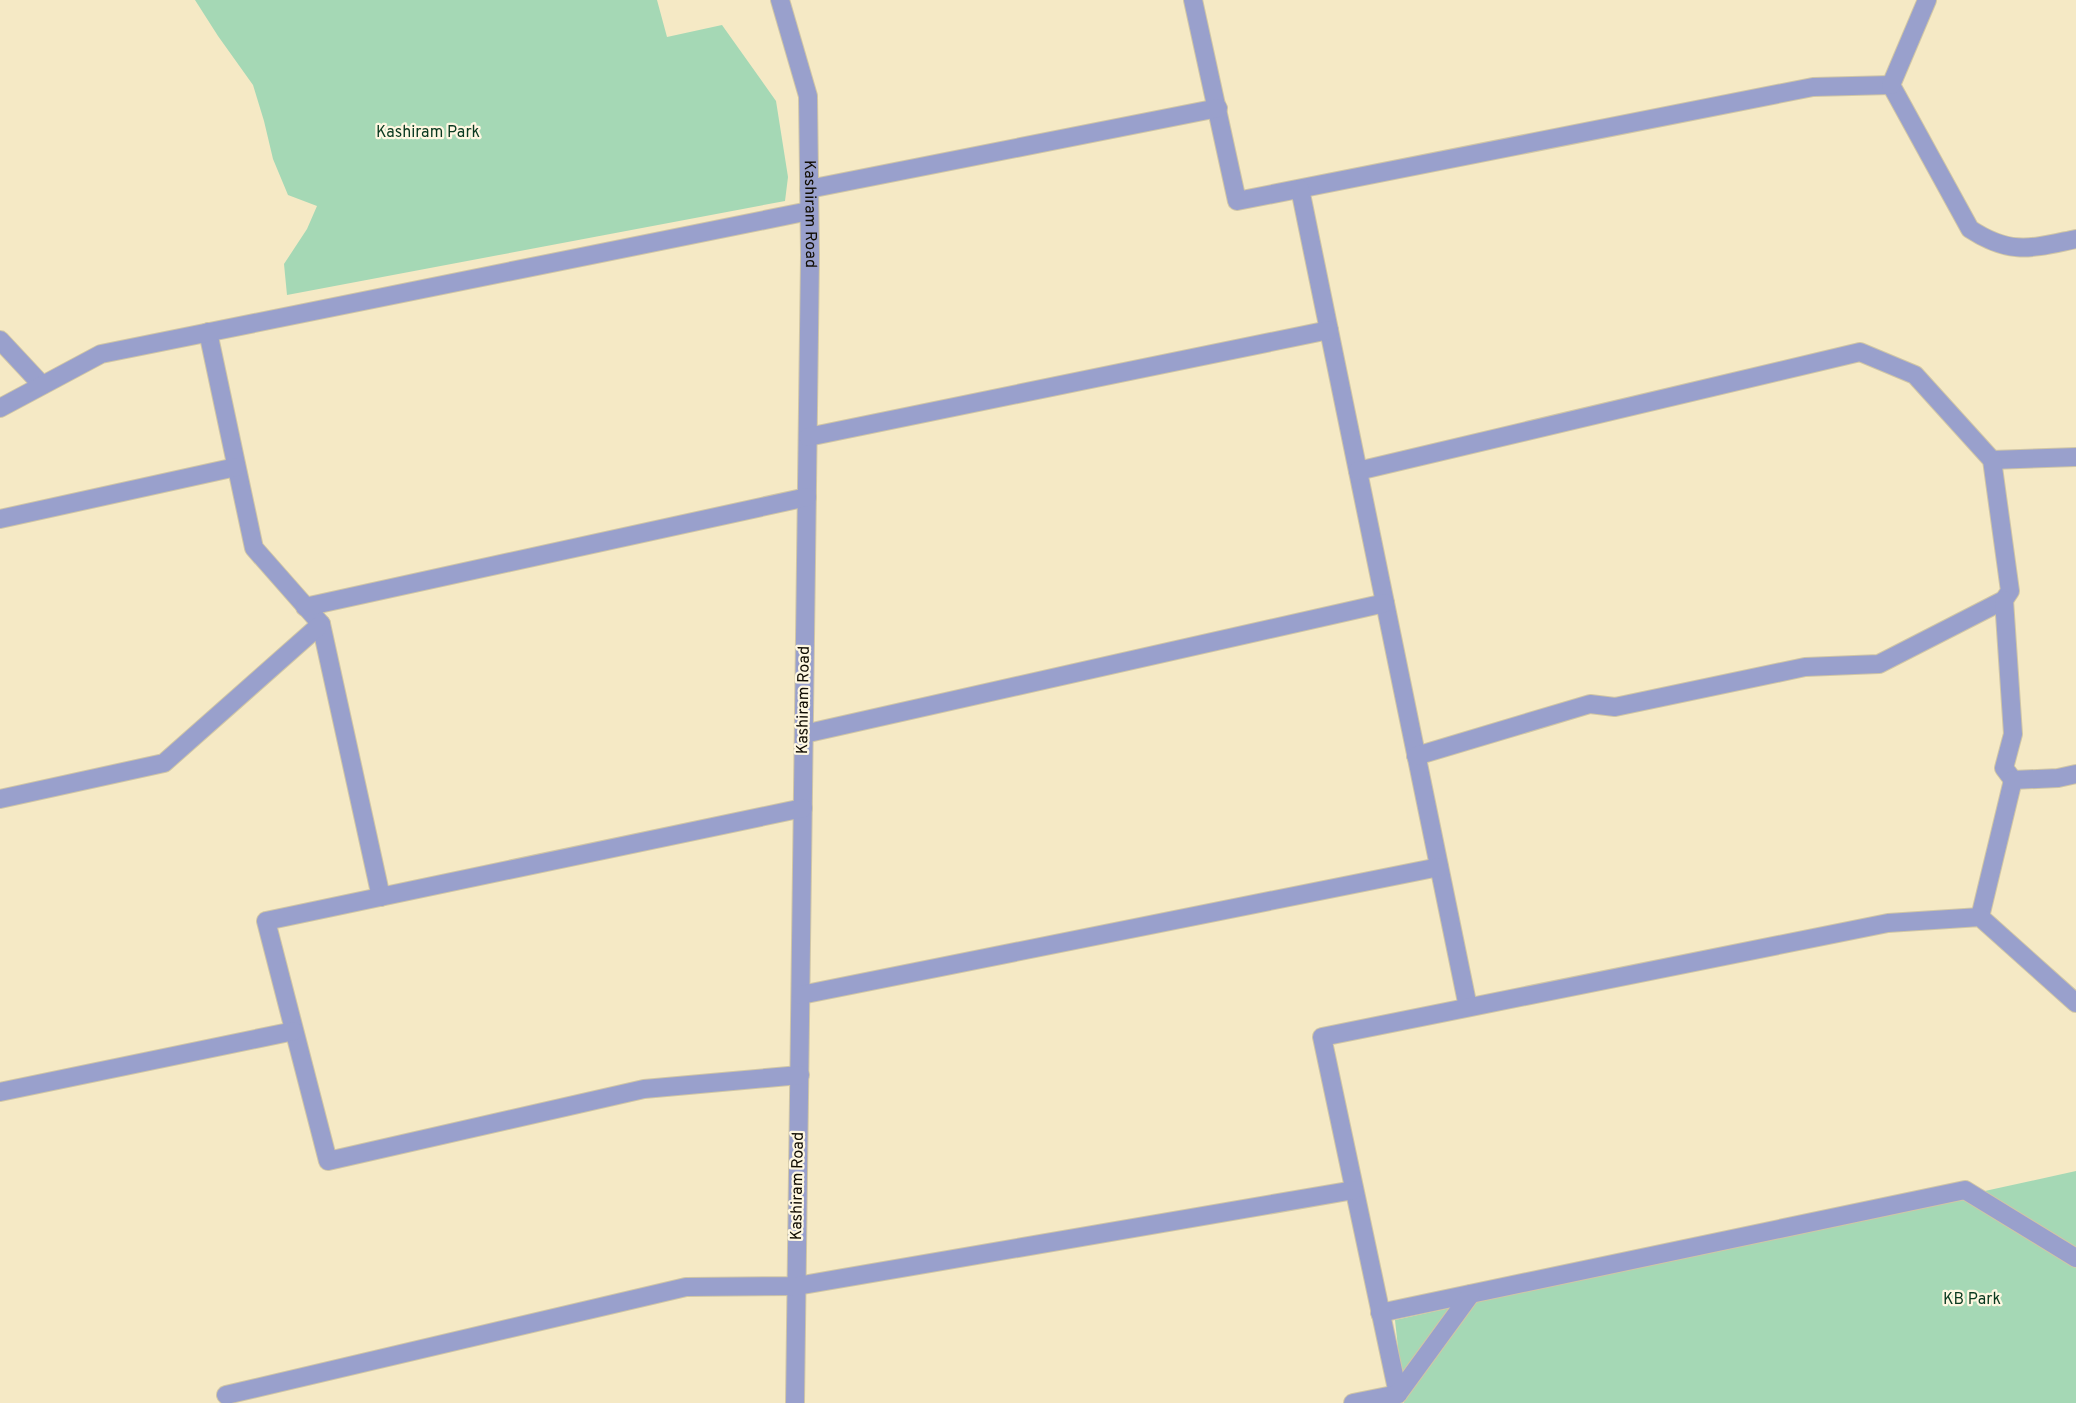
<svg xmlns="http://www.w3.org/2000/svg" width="2076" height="1403" viewBox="0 0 2076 1403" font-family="Overpass,sans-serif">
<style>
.green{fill:#a5d8b5}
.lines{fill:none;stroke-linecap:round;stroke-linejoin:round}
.minor-casing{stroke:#d0c6a6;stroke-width:20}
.minor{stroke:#99a0cc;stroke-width:18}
.labels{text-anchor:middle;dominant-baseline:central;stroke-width:4.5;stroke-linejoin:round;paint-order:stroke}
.park-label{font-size:16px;fill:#09391f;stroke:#fef7e1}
.street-label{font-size:16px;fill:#100c02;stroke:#fef7e1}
</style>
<rect width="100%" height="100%" fill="#f5e9c5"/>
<g class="green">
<polygon points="195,0 657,0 667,37 722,25 776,101 788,177 785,201 287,295 284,264 307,229 317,206 288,195 273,159 264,121 253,85 218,36"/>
<polygon points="2076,1171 2076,1403 1404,1403 1395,1320"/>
</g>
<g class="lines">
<defs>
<g id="minor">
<path id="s1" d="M780,0L808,96L810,255L795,1403"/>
<polyline points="1193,0 1237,201 1813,87 1891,85"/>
<path d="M1891,85L1970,229C2011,256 2032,248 2076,239"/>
<polyline points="1891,85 1927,0"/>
<polyline points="809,189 1218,108"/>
<polyline points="1300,189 1468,1007"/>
<polyline points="208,332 254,548 321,624 381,897"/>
<polyline points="0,340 42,385"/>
<polyline points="0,408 101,354 809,211"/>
<polyline points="808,437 1329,330"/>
<polyline points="1992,460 2076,457"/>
<polyline points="1358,471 1860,352 1915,375 1992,460 2010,591 2004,600 1879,664 1805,667 1615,707 1590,704 1416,756"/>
<polyline points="0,519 236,467"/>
<polyline points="2004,600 2013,734 2004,768 2013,780"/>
<polyline points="305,607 807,497"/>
<polyline points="804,734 1385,603"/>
<polyline points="2013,780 2058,778 2076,774"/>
<polyline points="0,799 164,763 321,624"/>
<polyline points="1980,917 2013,780"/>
<polyline points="801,995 1439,867"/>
<polyline points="800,1075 644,1089 328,1161 266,921 803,808"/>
<polyline points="0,1092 294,1031"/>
<polyline points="1380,1313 1965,1190 2076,1258"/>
<polyline points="1398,1394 1322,1037 1888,923 1980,917 2076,1003"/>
<polyline points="226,1395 686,1287 797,1286 1354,1190"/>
<polyline points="1353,1403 1398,1394 1471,1294"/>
</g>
</defs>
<use href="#minor" class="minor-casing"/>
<use href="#minor" class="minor"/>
</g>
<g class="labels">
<g class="park-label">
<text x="428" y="133">Kashiram Park</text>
<text x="1972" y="1300">KB Park</text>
</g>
<g class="street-label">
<text stroke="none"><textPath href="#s1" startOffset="218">Kashiram Road</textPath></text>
<text transform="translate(804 700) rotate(-89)">Kashiram Road</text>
<text transform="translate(798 1186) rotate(-89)">Kashiram Road</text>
</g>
</g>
</svg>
